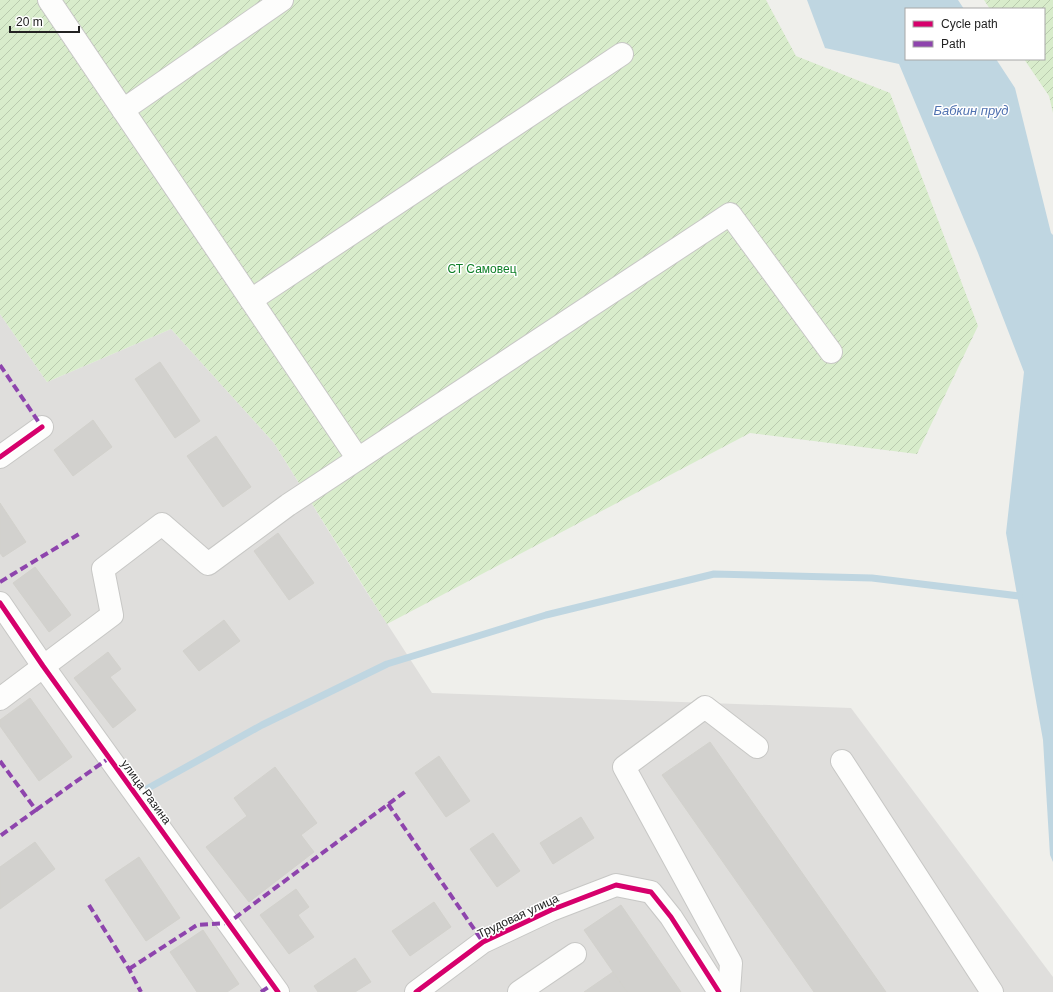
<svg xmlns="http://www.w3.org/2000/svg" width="1053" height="992" viewBox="0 0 1053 992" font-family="Arial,sans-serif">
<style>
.residential{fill:#dfdedc}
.garden{fill:url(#garden-furrows)}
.water{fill:#bfd6e1}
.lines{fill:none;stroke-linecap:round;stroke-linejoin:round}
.stream{stroke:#bfd6e1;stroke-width:7}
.building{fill:#d2d1ce;stroke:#d2d1cc}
.minor-casing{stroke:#c7c7c5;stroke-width:24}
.minor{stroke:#fdfdfc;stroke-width:22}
.quiet{stroke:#8e44ad;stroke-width:4;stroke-dasharray:8 4;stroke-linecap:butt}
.cycleway-casing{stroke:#fff;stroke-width:8}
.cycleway{stroke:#d6006c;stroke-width:5}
.labels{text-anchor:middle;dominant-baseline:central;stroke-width:3;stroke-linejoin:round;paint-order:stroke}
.park-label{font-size:12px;fill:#108029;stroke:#fff}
.street-label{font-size:12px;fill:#222;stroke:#fff}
.water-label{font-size:13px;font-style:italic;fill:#5072b0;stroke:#fff}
</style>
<defs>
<pattern id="garden-furrows" width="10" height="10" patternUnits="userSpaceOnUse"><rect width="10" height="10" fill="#d8eccb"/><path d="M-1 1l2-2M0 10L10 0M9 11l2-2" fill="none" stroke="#b9caae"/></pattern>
</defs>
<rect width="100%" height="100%" fill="#efefeb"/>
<polygon class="residential" points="0,314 47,382 171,329 274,443 364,588 432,693 851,708 1053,977 1053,992 0,992"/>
<g class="garden">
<polygon points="0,0 766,0 796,56 890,93 978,326 917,454 750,433 387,624 274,443 171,329 47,382 0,314"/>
<polygon points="984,0 1053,0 1053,113 1049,96 1024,59 1044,59 1044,9 990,9"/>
</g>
<polygon class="water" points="807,0 958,0 964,9 906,9 906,59 996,59 1015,88 1051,233 1053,235 1053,862 1050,855 1043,740 1006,533 1024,372 978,253 899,64 825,48"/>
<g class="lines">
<polyline class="stream" points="143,791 262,725 387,664 546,615 714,574 872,578 1019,596"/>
</g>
<g class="building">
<polygon points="160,362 200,421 175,438 135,379"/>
<polygon points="93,420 112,447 73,476 54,450"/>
<polygon points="216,436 251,487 223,507 187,456"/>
<polygon points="0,503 26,542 3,557 0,553"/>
<polygon points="278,533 314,583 289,600 254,551"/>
<polygon points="35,567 71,615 49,632 13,583"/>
<polygon points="224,620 240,641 199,671 183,651"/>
<polygon points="108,652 121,669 110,677 136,710 113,728 74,678"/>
<polygon points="30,698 72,757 39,781 0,726 0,720"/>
<polygon points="710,742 886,992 814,992 662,775"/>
<polygon points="439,756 470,801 446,817 415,773"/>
<polygon points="275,767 317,823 301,835 314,852 249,902 206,847 247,816 234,798"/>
<polygon points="581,817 594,838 553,864 540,843"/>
<polygon points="493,833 520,871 497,887 470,849"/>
<polygon points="35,842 55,869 0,909 0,867"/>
<polygon points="139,857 180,918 146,941 105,880"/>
<polygon points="296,889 309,907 298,915 314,937 289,954 260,915"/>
<polygon points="434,902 451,927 410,956 392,931"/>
<polygon points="621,905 681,992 627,992 584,930"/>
<polygon points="203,930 239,984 227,992 197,992 170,952"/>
<polygon points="355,958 371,982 355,992 318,992 314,986"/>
<polygon points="613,972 627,992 584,992"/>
</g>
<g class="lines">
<defs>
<g id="minor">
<polyline points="49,0 358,459"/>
<polyline points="123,110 282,0"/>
<polyline points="251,300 622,54"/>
<polyline points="0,457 42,427"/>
<polyline points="0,603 43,666 278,992"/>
<polyline points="0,699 112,615 103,569 162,524 208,564 288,505 730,214 831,352"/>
<polyline points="842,761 992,992"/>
<polyline points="416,992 483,942 551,910 616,885 651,892 671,917 719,992"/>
<polyline points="519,992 575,954"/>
<polyline points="729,992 731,963 624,767 705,707 757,747"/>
</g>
</defs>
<use href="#minor" class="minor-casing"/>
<use href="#minor" class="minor"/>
<g class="quiet">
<polyline points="0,365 42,427"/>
<polyline points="0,582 79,534"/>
<polyline points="0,761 36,810 0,836"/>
<polyline points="388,804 483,942"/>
<polyline points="36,810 109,758"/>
<polyline points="89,905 129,969 141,992"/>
<polyline points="129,969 197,925 228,923 406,791"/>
<polyline points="261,992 273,984"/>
</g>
<defs>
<g id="cycleway">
<polyline points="0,457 42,427"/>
<polyline points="0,603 43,666 278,992"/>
<polyline points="416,992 483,942 551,910 616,885 651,892 671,917 719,992"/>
</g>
</defs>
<use href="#cycleway" class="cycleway-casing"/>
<use href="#cycleway" class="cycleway"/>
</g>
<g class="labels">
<g class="park-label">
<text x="482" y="269">СТ Самовец</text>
</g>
<g class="street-label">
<text transform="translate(146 792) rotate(54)">улица Разина</text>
<text transform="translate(518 916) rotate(-25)">Трудовая улица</text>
</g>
<g class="water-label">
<text x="971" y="110">Бабкин пруд</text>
</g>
</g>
<rect x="905" y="8" width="140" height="52" fill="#ffffff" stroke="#a7a7a7"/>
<rect x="913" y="21" width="20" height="6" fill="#d6006c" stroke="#a7a7a7"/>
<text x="941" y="28" font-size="12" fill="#222222">Cycle path</text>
<rect x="913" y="41" width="20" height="6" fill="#8e44ad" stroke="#a7a7a7"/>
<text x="941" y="48" font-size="12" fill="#222222">Path</text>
<path d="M10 26v6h69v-6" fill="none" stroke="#222222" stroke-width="2"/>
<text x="16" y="26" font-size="12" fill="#222222" stroke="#ffffff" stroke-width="3" paint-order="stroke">20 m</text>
</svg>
